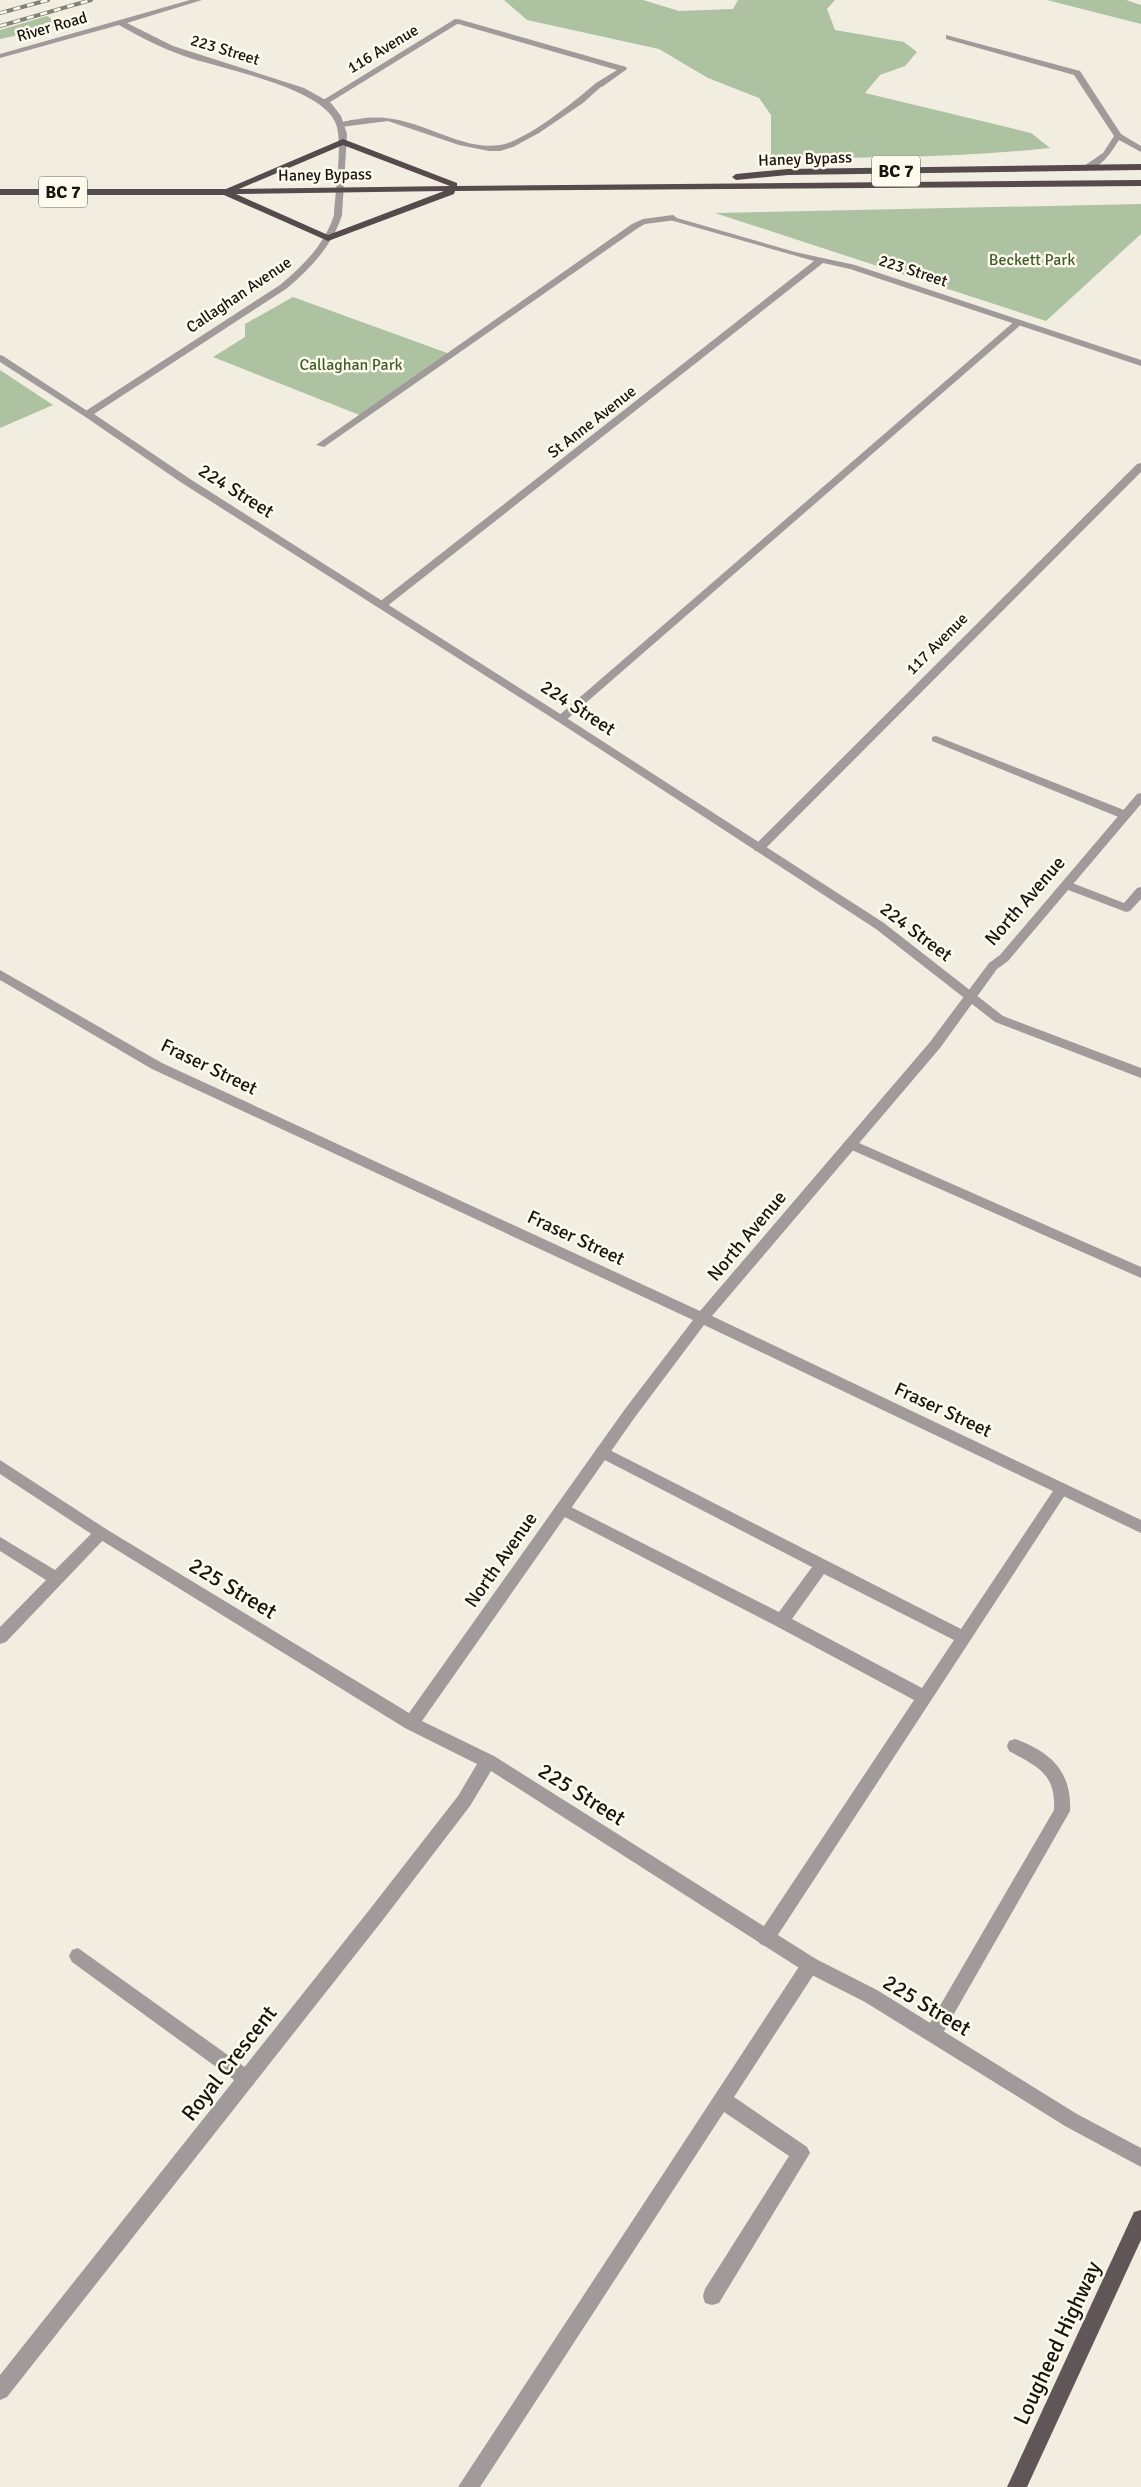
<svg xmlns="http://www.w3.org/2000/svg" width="1141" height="2487" viewBox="0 0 1141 2487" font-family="Signika,sans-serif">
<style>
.green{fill:#acc2a0}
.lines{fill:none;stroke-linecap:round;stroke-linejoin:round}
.service{fill:#a09a9a;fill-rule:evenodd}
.minor{fill:#a09a9a;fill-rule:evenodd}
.tertiary{fill:#a09a9a;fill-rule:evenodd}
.primary{fill:#605657;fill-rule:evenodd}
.trunk{fill:#554a4c;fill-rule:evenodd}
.rail-casing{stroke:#838078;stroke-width:4}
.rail{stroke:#fffaee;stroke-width:2.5;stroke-dasharray:7;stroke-linecap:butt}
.labels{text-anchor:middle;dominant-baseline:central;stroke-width:5;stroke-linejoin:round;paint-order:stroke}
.far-street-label{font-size:16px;fill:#171511;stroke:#fffaee}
.far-park-label{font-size:16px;fill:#3e5e29;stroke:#fffaee}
.shield{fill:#fffaee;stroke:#5d5a53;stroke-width:1}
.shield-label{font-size:18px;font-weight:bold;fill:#171511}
.street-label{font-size:19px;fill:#171511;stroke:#fffaee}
.near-street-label{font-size:22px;fill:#171511;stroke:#fffaee}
</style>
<rect width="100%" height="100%" fill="#f1ede1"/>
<g class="green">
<path d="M504,0H643L679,11L733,9L738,0H835L827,9L835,30L904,42L917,52L905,66L880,75L865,93L1031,133L1050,148C957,158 864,158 771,158V115L759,98L708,78L659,49L527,20Z"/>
<polygon points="1047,0 1126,0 1141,5 1141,24"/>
<polygon points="47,16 53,20 61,18 68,24 0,39 0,30"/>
<polygon points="1141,204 1141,234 1046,321 715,213"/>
<polygon points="293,297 450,354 362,416 213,357 245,337 245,324"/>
<polygon points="0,370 53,405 0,428"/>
</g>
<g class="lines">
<g class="service">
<polygon points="458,19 626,67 627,69 602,87 596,87 596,83 617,70 455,23 454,21"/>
<path d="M946,35L1080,71L1121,134L1141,146V152L1119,140C1112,151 1099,172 1084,170V166L1103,153L1114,136L1074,75L946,39Z"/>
<polygon points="673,215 677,218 676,220 645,224 638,228 324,447 316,445 632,224 643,219"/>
<polygon points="1016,320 1024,322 565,721 557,721 557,717"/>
<polygon points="936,736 1129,812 1131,815 1129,818 1121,818 932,741 932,737"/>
<polygon points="1067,881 1124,903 1137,888 1141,887 1141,899 1130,911 1126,912 1063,888 1061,885 1063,882"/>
<polygon points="850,1139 1141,1267 1141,1278 845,1147 843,1144"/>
<path d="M602,1446L961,1629L1057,1485L1062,1483L1067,1485L1069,1489L772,1944L766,1946L760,1944L757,1938L760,1932L914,1700L776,1626L557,1513L554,1509L557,1505L562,1503L567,1505L779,1612L812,1567L597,1456L595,1452L597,1448ZM824,1574L954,1640L922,1688L792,1619Z"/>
<polygon points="101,1527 106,1529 109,1533 106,1537 6,1642 0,1644 0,1627 46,1580 0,1551 0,1537 55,1570 96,1529"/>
<path d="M1015,1739C1051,1752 1072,1772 1070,1811L939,2040L933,2043L927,2040L924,2034L927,2028L1054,1810C1056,1774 1038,1767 1009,1751L1007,1746L1009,1741Z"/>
<polygon points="78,1948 253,2073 256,2079 253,2085 247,2088 241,2085 72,1962 69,1956 72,1950"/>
<polygon points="810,1957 816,1959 819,1965 816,1971 734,2097 807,2147 810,2153 719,2303 712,2305 705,2303 703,2296 705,2289 789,2156 724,2112 480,2487 458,2487 804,1959"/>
</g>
<g class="minor">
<polygon points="455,19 462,21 327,104 320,102"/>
<path d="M596,83L603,85L583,103L539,133L513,147L500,151H489L459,145L388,121L341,127L337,125C342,121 352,120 359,119C413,109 455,152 500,145C526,141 575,101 596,83Z"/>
<polygon points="670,216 795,252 855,265 1141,360 1141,366 850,269 823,263 386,607 378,607 378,603 814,261 670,220"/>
<polygon points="0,355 3,356 92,414 84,416 0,362"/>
<polygon points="1141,463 1141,472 763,851 755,851 753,848 755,845 1137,464"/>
<polygon points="1141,793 1141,804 1008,961 997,969 940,1048 712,1316 1141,1520 1141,1533 704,1325 635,1417 422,1721 494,1756 816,1959 877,1990 1077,2114 1141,2148 1141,2167 1065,2126 865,2002 804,1971 491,1771 470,1806 382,1921 7,2397 0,2400 0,2375 370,1909 458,1796 477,1764 405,1728 96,1537 0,1474 0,1460 106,1529 409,1713 625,1409 693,1320 152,1069 0,980 0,970 162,1063 700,1311 930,1042 989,963 1000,955 1137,794"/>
</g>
<path class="tertiary" d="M190,0H202L127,23L173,46L304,88L331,103L341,116L347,134L342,215C333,245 310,269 286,289L94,414L190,479L565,717L884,923L1003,1016L1141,1068V1078L995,1022L876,929L557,721L182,483L84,416V412L280,285C303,266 325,244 334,215C335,193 343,143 336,124C323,87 221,69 184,56C161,48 140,37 119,25L0,58V54Z"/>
<polygon class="primary" points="1141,2210 1141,2240 1027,2487 1007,2487 1134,2212"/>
<g class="trunk">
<path d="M343,139L457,183V186L1141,180V186L455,191L454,194L328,241L224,195H0V189H226ZM343,145L450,186L239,189ZM444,191L328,235L236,194Z"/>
<polygon points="1141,164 1141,170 788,175 736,180 732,177 736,174 788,169"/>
</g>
<defs>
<g id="rail">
<polyline points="0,13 48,0"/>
<polyline points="0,26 91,0"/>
</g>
</defs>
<use href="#rail" class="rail-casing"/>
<use href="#rail" class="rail"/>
</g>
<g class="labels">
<g class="far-street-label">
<text transform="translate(52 27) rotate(-16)">River Road</text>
<text transform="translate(383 49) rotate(-31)">116 Avenue</text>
<text transform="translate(225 50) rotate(17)">223 Street</text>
<text transform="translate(805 159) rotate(-2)">Haney Bypass</text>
<text transform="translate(325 175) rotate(-1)">Haney Bypass</text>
<text transform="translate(913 271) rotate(18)">223 Street</text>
<text transform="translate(239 295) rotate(-34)">Callaghan Avenue</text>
<text transform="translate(592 422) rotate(-38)">St Anne Avenue</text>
<text transform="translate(937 644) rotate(-45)">117 Avenue</text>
</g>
<g class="far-park-label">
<text x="1032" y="260">Beckett Park</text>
<text x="351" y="365">Callaghan Park</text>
</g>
<g class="shield">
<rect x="872" y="155.5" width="48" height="31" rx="4"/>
<rect x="39" y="176.5" width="48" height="31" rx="4"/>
</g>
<g class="shield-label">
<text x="896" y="171">BC 7</text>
<text x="63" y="192">BC 7</text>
</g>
<g class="street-label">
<text transform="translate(236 491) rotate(32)">224 Street</text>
<text transform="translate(578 708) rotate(33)">224 Street</text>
<text transform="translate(1025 901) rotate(-49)">North Avenue</text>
<text transform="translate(916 932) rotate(37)">224 Street</text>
<text transform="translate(209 1067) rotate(26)">Fraser Street</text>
<text transform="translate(747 1236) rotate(-50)">North Avenue</text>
<text transform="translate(576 1238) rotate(25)">Fraser Street</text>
<text transform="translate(943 1410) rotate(25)">Fraser Street</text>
<text transform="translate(501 1560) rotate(-55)">North Avenue</text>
</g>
<g class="near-street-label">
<text transform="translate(233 1588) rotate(31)">225 Street</text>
<text transform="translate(582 1794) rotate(32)">225 Street</text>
<text transform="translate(927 2005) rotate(31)">225 Street</text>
<text transform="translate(229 2063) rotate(-52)">Royal Crescent</text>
<text transform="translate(1057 2343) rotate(-65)">Lougheed Highway</text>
</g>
</g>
</svg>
